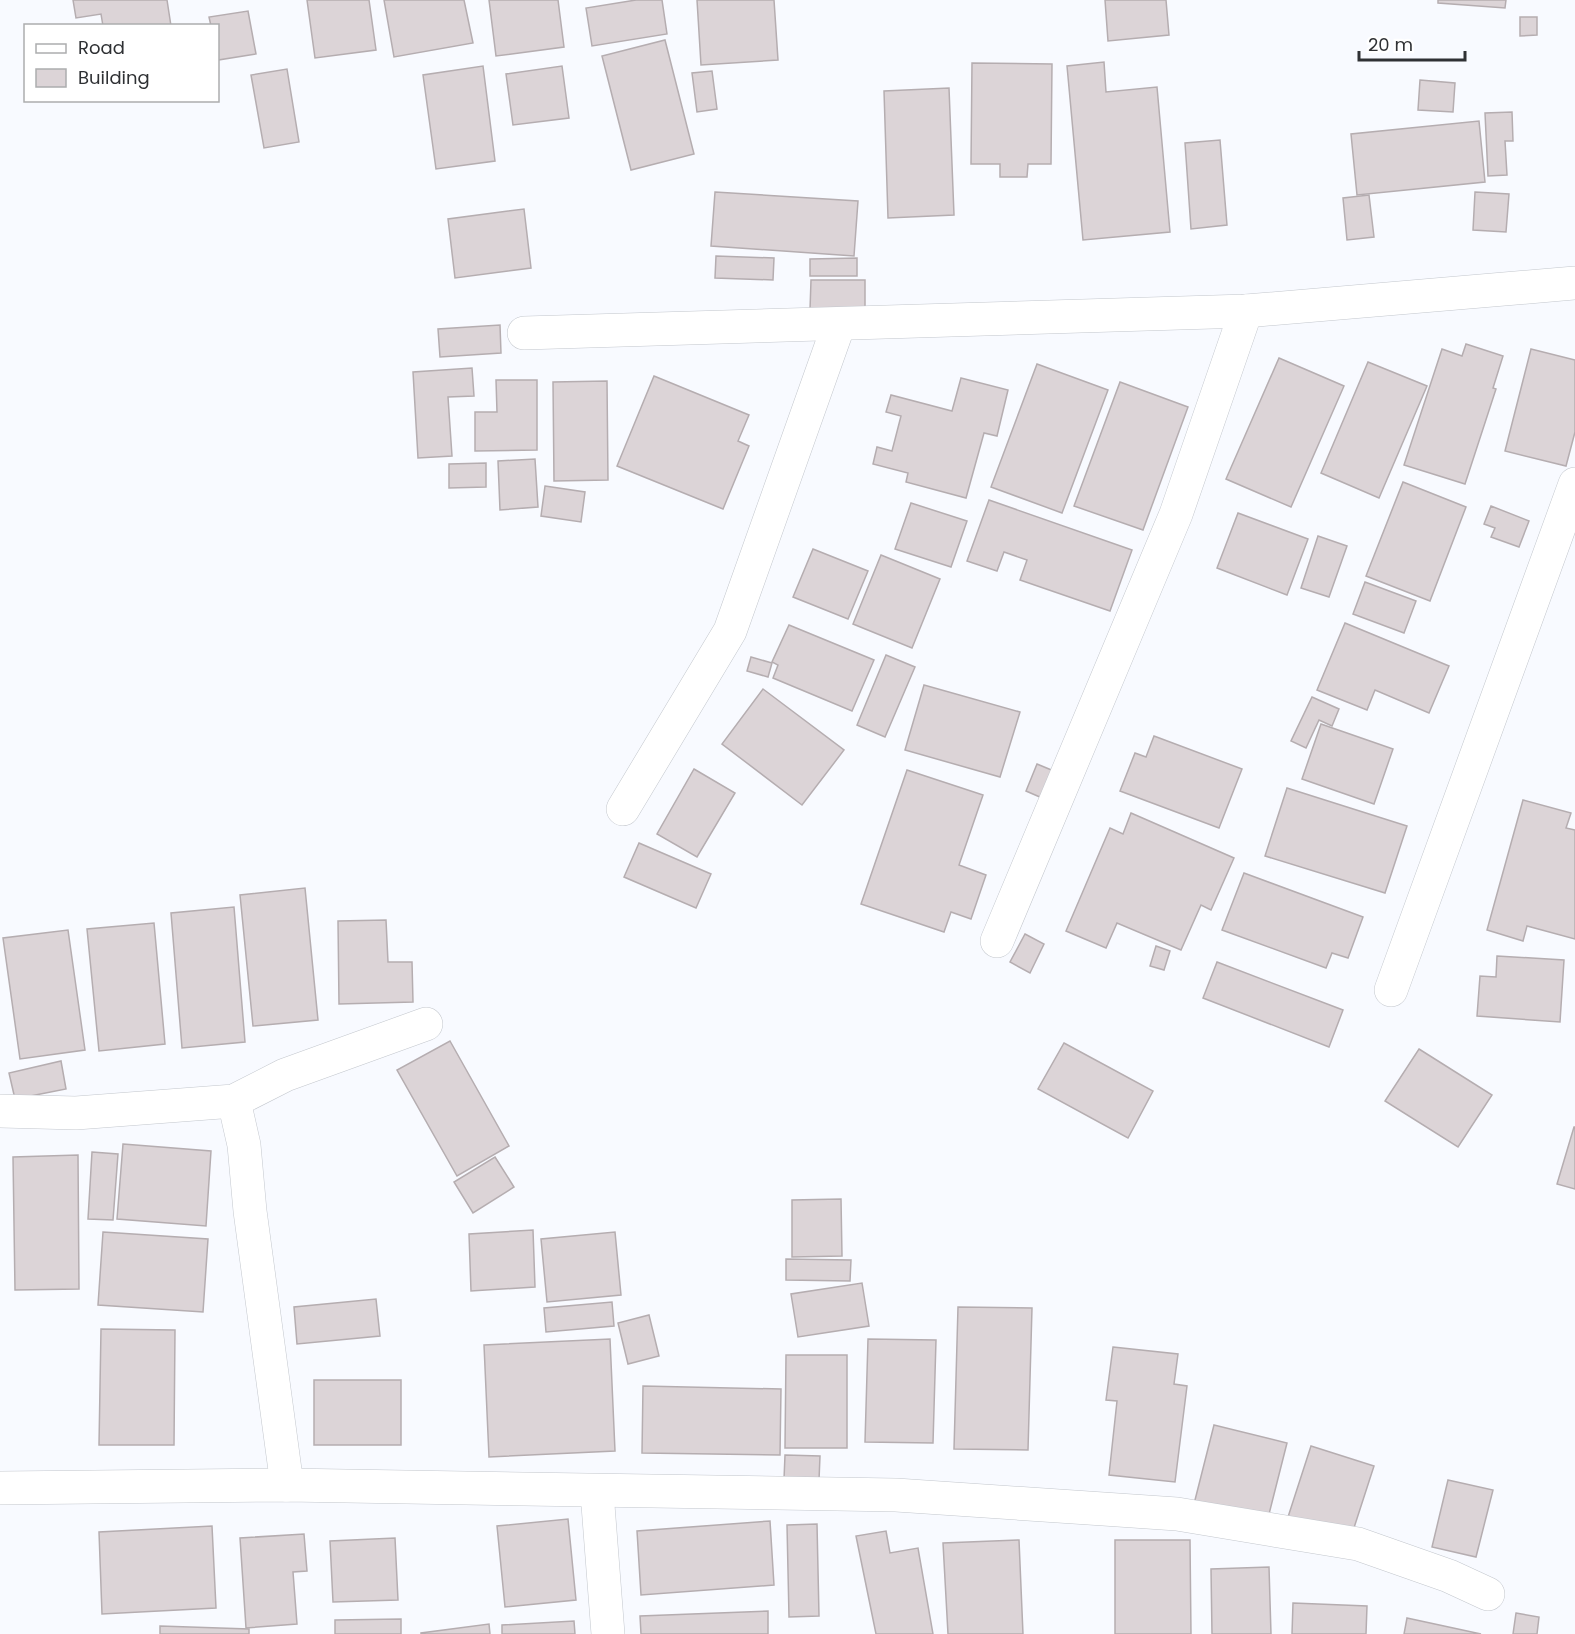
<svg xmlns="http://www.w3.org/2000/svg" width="1575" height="1634" viewBox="0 0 1575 1634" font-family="Poppins,sans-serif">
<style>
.building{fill:#dcd4d7;stroke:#b5adb0;stroke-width:1.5}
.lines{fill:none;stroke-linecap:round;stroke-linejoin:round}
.minor-casing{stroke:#c3c7cd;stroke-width:34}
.minor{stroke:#fff;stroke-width:33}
</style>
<rect width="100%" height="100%" fill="#f8faff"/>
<g class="building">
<polygon points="73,0 167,0 171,26 103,26 101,14 76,18"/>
<polygon points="307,0 369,0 376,50 315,58"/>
<polygon points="384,0 464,0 473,43 394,57"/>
<polygon points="489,0 558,0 564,47 496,56"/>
<polygon points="636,0 662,0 667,34 592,46 586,8"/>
<polygon points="697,0 774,0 778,60 701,65"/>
<polygon points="1105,0 1166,0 1169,35 1108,41"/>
<polygon points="1438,0 1506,0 1505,8 1438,3"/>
<polygon points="248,11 256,54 218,60 218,26 211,26 209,17"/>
<polygon points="1520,17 1537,17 1537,35 1520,36"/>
<polygon points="665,40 694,154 631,170 602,56"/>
<polygon points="1104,62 1106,92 1157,87 1170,232 1083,240 1067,66"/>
<polygon points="972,63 1052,64 1051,164 1028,164 1027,177 1000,177 1000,164 971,164"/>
<polygon points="483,66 495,161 436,169 423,75"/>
<polygon points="562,66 569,118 513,125 506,74"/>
<polygon points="287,69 299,142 264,148 251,75"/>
<polygon points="712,71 717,109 697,112 692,73"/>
<polygon points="1420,80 1455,83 1453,112 1418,110"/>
<polygon points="949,88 954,215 888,218 884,91"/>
<polygon points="1512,112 1513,141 1505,141 1507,175 1488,176 1485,113"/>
<polygon points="1479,121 1485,182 1357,195 1351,134"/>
<polygon points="1220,140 1227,225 1191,229 1185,143"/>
<polygon points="715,192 858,201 854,256 711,246"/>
<polygon points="1475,192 1509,194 1506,232 1473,230"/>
<polygon points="1369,195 1374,237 1347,240 1343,198"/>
<polygon points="524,209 531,268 455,278 448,219"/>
<polygon points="716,256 774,258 773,280 715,278"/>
<polygon points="857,258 857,276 810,276 810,259"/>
<polygon points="811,280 865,280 865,310 810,310"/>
<polygon points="500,325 501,353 440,357 438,329"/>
<polygon points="1466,344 1503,356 1493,388 1496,389 1465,484 1404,465 1442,349 1462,356"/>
<polygon points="1531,349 1575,360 1575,432 1566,466 1505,451"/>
<polygon points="1279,358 1344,386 1291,507 1226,479"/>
<polygon points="1368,362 1427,386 1379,498 1321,473"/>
<polygon points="1037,364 1108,390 1062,513 991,487"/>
<polygon points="472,368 474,396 448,397 452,456 418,458 413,372"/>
<polygon points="654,376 749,415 738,441 749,446 723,509 617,466"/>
<polygon points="961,378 1008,390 997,436 984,433 966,498 906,482 908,473 873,464 877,447 892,451 901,416 886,412 891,395 952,411"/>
<polygon points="496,380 537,380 537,450 475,451 475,412 497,412"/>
<polygon points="607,381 608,480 554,481 553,382"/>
<polygon points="1120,382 1188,407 1143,530 1074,506"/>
<polygon points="535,459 538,507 500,510 498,461"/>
<polygon points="486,463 486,487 449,488 449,464"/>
<polygon points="1403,482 1466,507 1430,601 1366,576"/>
<polygon points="545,486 585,492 581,522 541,516"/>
<polygon points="989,500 1132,550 1110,611 1020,580 1027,560 1004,552 997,571 967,561"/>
<polygon points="911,503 967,521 951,567 895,549"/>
<polygon points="1491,506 1529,521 1519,547 1491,537 1495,528 1484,524"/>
<polygon points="1238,513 1308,539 1287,595 1217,568"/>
<polygon points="1318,536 1347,546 1329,597 1301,588"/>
<polygon points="813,549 868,571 848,619 793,597"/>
<polygon points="881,555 940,579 912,648 853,624"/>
<polygon points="1365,582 1416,601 1404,633 1353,614"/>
<polygon points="1345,623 1449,666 1429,713 1375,690 1367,710 1317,690"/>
<polygon points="789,625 874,660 852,711 773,678 778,665 772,662"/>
<polygon points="886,655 915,667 885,737 857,725"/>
<polygon points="751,657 772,663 768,677 747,671"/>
<polygon points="924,685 1020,712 1000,777 905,750"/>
<polygon points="763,689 844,750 802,805 722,744"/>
<polygon points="1312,697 1339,709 1332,726 1319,720 1306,748 1291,741"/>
<polygon points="1321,724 1393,749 1374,804 1302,779"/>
<polygon points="1154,736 1242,769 1219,828 1120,791 1135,753 1146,757"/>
<polygon points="1037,764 1061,774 1049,801 1026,791"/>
<polygon points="694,769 735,793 697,857 657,834"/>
<polygon points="907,770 983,795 959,865 986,875 971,919 951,912 944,932 861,904"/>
<polygon points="1287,788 1407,826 1385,893 1265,856"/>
<polygon points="1523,800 1571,813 1566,828 1575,830 1575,939 1527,926 1523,941 1487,930"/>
<polygon points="1131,813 1234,858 1211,910 1201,905 1181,950 1117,923 1106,948 1066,931 1110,828 1123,834"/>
<polygon points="639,843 711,874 696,908 624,877"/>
<polygon points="1244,873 1363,917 1348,958 1332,953 1326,968 1222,930"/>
<polygon points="305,888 318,1020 253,1026 240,895"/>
<polygon points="234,907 245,1042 182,1048 171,913"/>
<polygon points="386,920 388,962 412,962 413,1002 339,1004 338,921"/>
<polygon points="154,923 165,1044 99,1051 87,929"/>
<polygon points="68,930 85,1050 20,1059 3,938"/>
<polygon points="1025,934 1044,944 1030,973 1010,962"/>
<polygon points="1156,946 1170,951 1164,970 1150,966"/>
<polygon points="1497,956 1564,960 1560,1022 1477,1016 1480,976 1496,977"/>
<polygon points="1217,962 1343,1010 1329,1047 1203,998"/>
<polygon points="450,1041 509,1146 457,1176 397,1070"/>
<polygon points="1064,1043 1153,1091 1128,1138 1038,1089"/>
<polygon points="1419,1049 1492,1095 1458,1147 1385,1101"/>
<polygon points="61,1061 66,1089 15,1099 9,1073"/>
<polygon points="1574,1127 1575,1127 1575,1189 1557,1184"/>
<polygon points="123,1144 211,1151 206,1226 117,1219"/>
<polygon points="92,1152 118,1154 113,1220 88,1219"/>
<polygon points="78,1155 79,1289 15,1290 13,1157"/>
<polygon points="495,1157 514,1187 473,1213 454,1182"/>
<polygon points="841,1199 842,1256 792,1257 792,1200"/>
<polygon points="533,1230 535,1287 471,1291 469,1234"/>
<polygon points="103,1232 208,1239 203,1312 98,1305"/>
<polygon points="615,1232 621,1295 547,1302 541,1239"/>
<polygon points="786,1259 851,1260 850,1281 786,1280"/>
<polygon points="862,1283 869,1326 798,1337 791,1294"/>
<polygon points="376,1299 380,1336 297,1344 294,1307"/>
<polygon points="612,1302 614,1326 546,1332 544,1308"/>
<polygon points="958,1307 1032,1308 1028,1450 954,1449"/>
<polygon points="649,1315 659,1356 628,1364 618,1323"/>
<polygon points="101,1329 175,1330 174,1445 99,1445"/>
<polygon points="610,1339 615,1451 489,1457 484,1345"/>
<polygon points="868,1339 936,1340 933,1443 865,1442"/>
<polygon points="1113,1347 1178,1354 1174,1384 1187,1386 1175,1482 1109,1475 1117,1401 1106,1400"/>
<polygon points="786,1355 847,1355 847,1448 785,1448"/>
<rect x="314" y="1380" width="87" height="65"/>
<polygon points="643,1386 781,1389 780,1455 642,1453"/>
<polygon points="1214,1425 1287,1443 1267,1522 1194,1504"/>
<polygon points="1311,1446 1374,1466 1351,1537 1288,1517"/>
<polygon points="785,1455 820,1456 819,1480 784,1479"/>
<polygon points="1448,1480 1493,1490 1476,1557 1432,1547"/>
<polygon points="568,1519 576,1600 505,1607 497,1526"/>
<polygon points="770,1521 774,1585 641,1595 637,1531"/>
<polygon points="817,1524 819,1616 789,1617 787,1525"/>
<polygon points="212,1526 216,1608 102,1614 99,1532"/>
<polygon points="886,1531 890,1553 918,1548 933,1634 876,1634 856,1536"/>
<polygon points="304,1534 307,1571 293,1572 297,1624 246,1628 240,1538"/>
<polygon points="395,1538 398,1600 333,1602 330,1541"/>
<polygon points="1019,1540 1023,1634 948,1634 943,1543"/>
<polygon points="1115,1540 1190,1540 1191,1634 1115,1634"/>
<polygon points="1269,1567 1271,1634 1212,1634 1211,1569"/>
<polygon points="1293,1603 1367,1606 1366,1634 1292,1634"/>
<polygon points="768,1611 768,1634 641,1634 640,1616"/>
<polygon points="1516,1613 1539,1617 1537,1634 1513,1634"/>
<polygon points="1407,1618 1481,1634 1404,1634"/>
<polygon points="401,1619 401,1634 335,1634 335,1620"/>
<polygon points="574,1621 575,1634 502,1634 502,1625"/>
<polygon points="489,1624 490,1634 421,1634 421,1633"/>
<polygon points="160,1626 249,1629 249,1634 160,1634"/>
</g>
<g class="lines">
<defs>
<g id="minor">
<polyline points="524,333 1246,311 1575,283"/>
<polyline points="623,809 730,631 839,324"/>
<polyline points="997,941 1176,514 1246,311"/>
<polyline points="1391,990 1575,484"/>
<polyline points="234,1101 244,1145 250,1211 287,1485"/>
<polyline points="0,1111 76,1113 234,1101 285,1075 426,1024"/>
<polyline points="0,1488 287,1485 896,1495 1177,1514 1358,1544 1449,1576 1488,1594"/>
<polyline points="597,1492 608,1634"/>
</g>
</defs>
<use href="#minor" class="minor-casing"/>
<use href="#minor" class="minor"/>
</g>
<rect x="24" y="24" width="195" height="78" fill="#ffffff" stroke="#acadae" stroke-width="1.5"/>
<rect x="36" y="44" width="30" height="9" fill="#ffffff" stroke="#acadae" stroke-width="1.5"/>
<text x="78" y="54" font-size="18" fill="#2f3134">Road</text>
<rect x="36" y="69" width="30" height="18" fill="#dcd4d7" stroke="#acadae" stroke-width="1.5"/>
<text x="78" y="84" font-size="18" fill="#2f3134">Building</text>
<path d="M1359 51v9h106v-9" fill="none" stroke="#2f3134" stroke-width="3"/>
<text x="1368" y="51" font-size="18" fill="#2f3134" stroke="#ffffff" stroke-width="4.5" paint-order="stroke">20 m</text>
</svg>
